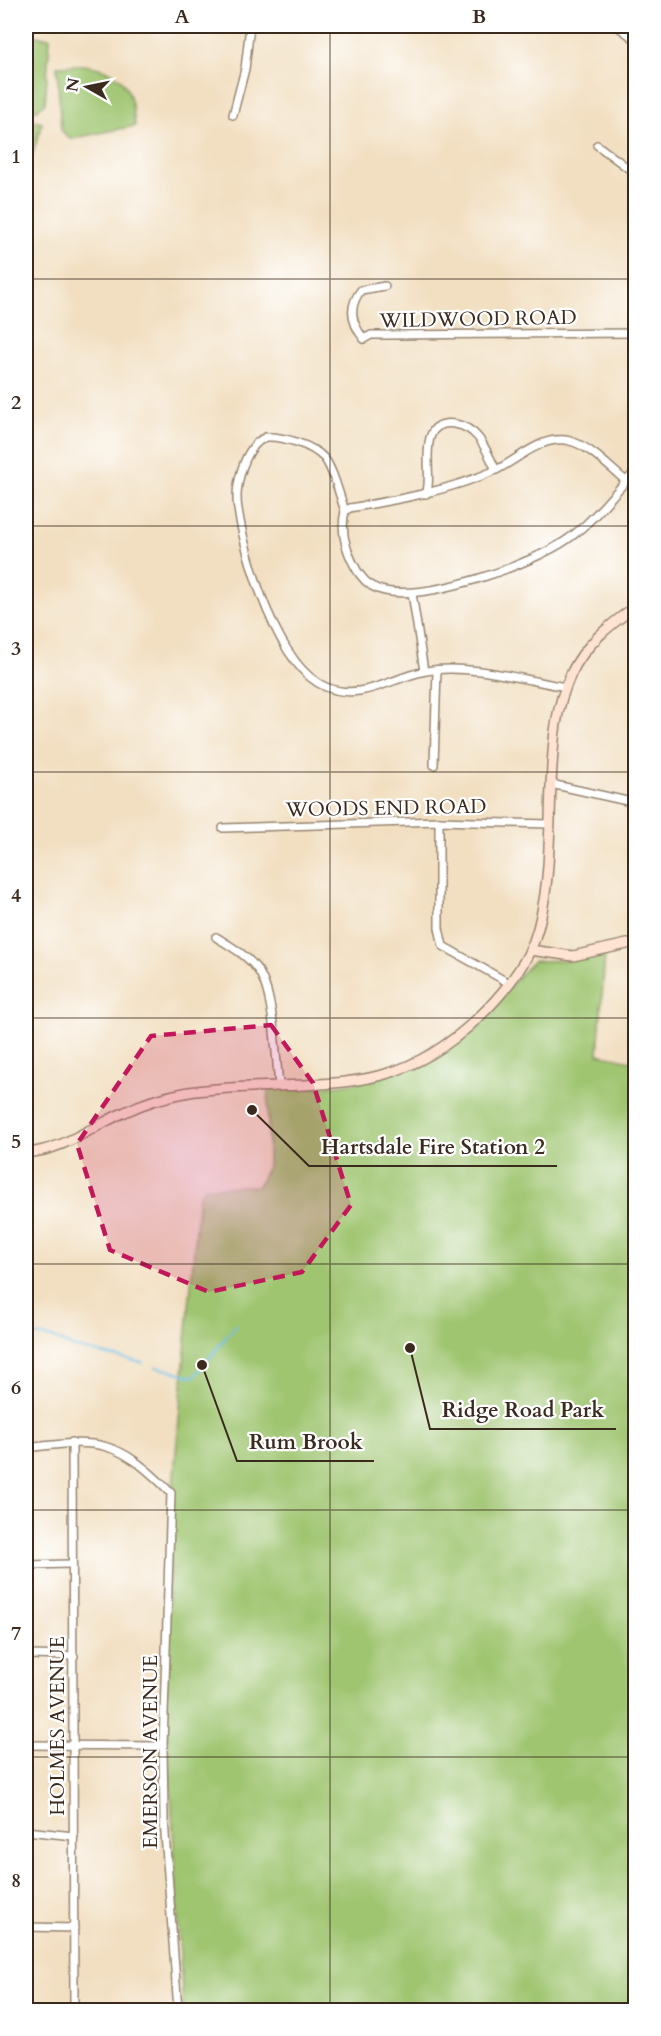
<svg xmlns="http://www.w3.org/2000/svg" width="661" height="2036" viewBox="0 0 661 2036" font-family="Cardo,serif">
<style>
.green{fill:#9fc570;stroke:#6d7847;stroke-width:1.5}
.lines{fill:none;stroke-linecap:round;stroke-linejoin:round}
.stream{stroke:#69bfe6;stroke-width:2}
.street-casing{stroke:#968470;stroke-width:10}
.secondary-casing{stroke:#968470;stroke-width:12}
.street{stroke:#fff;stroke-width:7}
.secondary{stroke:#fee3d2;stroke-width:9}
.marked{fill:#c2185b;fill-opacity:0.2;stroke:#c2185b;stroke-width:4.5;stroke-dasharray:12 8;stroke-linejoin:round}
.grid{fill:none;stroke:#3b2a1e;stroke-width:1.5;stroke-opacity:0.55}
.labels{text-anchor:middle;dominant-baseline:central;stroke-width:4.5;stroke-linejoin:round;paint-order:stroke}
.street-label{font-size:20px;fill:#3b2a1e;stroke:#fff}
.leader{fill:none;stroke:#3b2a1e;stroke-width:2}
.callout-dot{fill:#3b2a1e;stroke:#fff;stroke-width:2}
.callout-label{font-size:21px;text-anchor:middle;font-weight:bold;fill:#3b2a1e;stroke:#fff;stroke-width:4.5;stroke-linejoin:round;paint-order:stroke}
.neatline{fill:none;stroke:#3b2a1e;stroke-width:2}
.grid-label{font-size:20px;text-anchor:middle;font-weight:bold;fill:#3b2a1e}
</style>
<rect width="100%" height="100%" fill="#fff"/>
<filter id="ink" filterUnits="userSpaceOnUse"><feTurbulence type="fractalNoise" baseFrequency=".0167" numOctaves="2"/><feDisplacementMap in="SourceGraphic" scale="12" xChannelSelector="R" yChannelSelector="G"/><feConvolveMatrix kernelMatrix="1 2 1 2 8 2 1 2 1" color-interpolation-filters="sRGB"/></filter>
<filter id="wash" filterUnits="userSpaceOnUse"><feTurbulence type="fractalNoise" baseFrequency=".008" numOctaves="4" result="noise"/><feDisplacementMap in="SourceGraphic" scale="24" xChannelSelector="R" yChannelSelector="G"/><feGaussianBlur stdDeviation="1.35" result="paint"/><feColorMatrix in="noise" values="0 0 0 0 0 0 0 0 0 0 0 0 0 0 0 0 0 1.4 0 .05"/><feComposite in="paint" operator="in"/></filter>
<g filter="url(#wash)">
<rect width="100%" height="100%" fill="#f2dfc1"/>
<g class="green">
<polygon points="26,35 50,38 45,103 37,110 26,109"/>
<path d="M83,65C125,70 131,87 135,126L70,139L61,130L57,66Z"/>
<polygon points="26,119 42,123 26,177"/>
<path d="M605,954L598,1054L636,1062L635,2010H183L166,1704L171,1509L199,1195L206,1187L258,1186L268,1166V1088C292,1087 317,1088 341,1085C387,1078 443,1058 477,1026C499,1006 512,979 534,961L566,960Z"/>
</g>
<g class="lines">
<g class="stream">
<polyline points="26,1334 54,1338 72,1347 143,1363"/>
<polyline points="156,1367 194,1377 236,1325"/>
</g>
</g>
</g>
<g filter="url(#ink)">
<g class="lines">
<defs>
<g id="street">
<polyline points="617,26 636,40"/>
<polyline points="233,115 245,69 250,26"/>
<polyline points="597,145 636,174"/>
<path d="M385,286L361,290C348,307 351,323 364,339L371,335H384L636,333"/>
<path d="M426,494C435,476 413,418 455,424C479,428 486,450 496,470"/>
<path d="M345,511L350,508C401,499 448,491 496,470C519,459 543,434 570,441C590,446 610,468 626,481"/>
<polyline points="412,593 424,671"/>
<path d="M566,687C524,680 467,663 426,671C392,677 362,702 326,687C278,668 245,557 238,509C234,487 244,446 266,437C283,436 312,445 324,458C333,468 340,497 345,511C340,532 347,554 358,572C364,580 369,586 378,589C420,605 533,564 568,539C595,520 613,493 636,471"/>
<polyline points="434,765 437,670"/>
<polyline points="551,784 636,803"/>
<polyline points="439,821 439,928 443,946 509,983"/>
<polyline points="223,828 439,821 549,824"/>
<path d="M216,937C230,946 247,955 257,969C275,993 275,1054 279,1084"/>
<polyline points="72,1442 74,2010"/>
<path d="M26,1448C98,1439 117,1438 171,1493L163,1746L164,1820L178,2010"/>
<polyline points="26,1565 71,1564"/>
<polyline points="26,1655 74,1656"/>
<polyline points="26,1745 163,1746"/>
<polyline points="26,1831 74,1836"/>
<polyline points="26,1927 74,1928"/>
</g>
<g id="secondary">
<polyline points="530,950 573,956 636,942"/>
<path d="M26,1153C64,1150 91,1127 125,1112C145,1102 167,1096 189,1092C251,1082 321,1091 382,1075C419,1065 452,1043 479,1017C499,998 525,967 534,941C551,893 549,835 551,785C553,746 554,710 571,674C584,645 611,624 636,606"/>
</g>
</defs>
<use href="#street" class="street-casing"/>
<use href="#secondary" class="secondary-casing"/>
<use href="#street" class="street"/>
<use href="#secondary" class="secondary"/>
</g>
</g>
<path class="marked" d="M271,1025L313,1083L351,1205L302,1272L209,1292L110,1250L77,1144L151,1036Z"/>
<path class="grid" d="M330,26V2010M26,279H636M26,526H636M26,772H636M26,1018H636M26,1264H636M26,1510H636M26,1757H636"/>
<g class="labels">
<g class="street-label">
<text transform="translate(478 319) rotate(-1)">WILDWOOD ROAD</text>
<text transform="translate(386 808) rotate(-1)">WOODS END ROAD</text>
<text transform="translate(57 1726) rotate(-90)">HOLMES AVENUE</text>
<text transform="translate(150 1752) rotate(-90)">EMERSON AVENUE</text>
</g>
</g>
<path class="leader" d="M252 1110L309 1166H557M410 1348L430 1429H616M202 1365L237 1461H374"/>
<g class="callout-dot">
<circle cx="252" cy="1110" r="6"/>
<circle cx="410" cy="1348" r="6"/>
<circle cx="202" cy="1365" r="6"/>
</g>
<g class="callout-label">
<text x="433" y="1154">Hartsdale Fire Station 2</text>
<text x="523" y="1417">Ridge Road Park</text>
<text x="306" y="1449">Rum Brook</text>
</g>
<rect width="661" height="2036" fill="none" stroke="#fff" stroke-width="66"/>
<g transform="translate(87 87) rotate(279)" stroke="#ffffff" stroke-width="4.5" paint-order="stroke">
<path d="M0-4.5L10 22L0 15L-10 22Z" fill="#3b2a1e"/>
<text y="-9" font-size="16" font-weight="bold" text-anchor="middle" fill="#3b2a1e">N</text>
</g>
<rect x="33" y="33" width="595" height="1970" class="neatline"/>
<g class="grid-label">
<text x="182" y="23">A</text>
<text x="479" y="23">B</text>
<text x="16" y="163">1</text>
<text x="16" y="409">2</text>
<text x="16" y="655">3</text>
<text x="16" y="902">4</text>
<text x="16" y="1148">5</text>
<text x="16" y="1394">6</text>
<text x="16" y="1640">7</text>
<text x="16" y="1887">8</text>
</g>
</svg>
